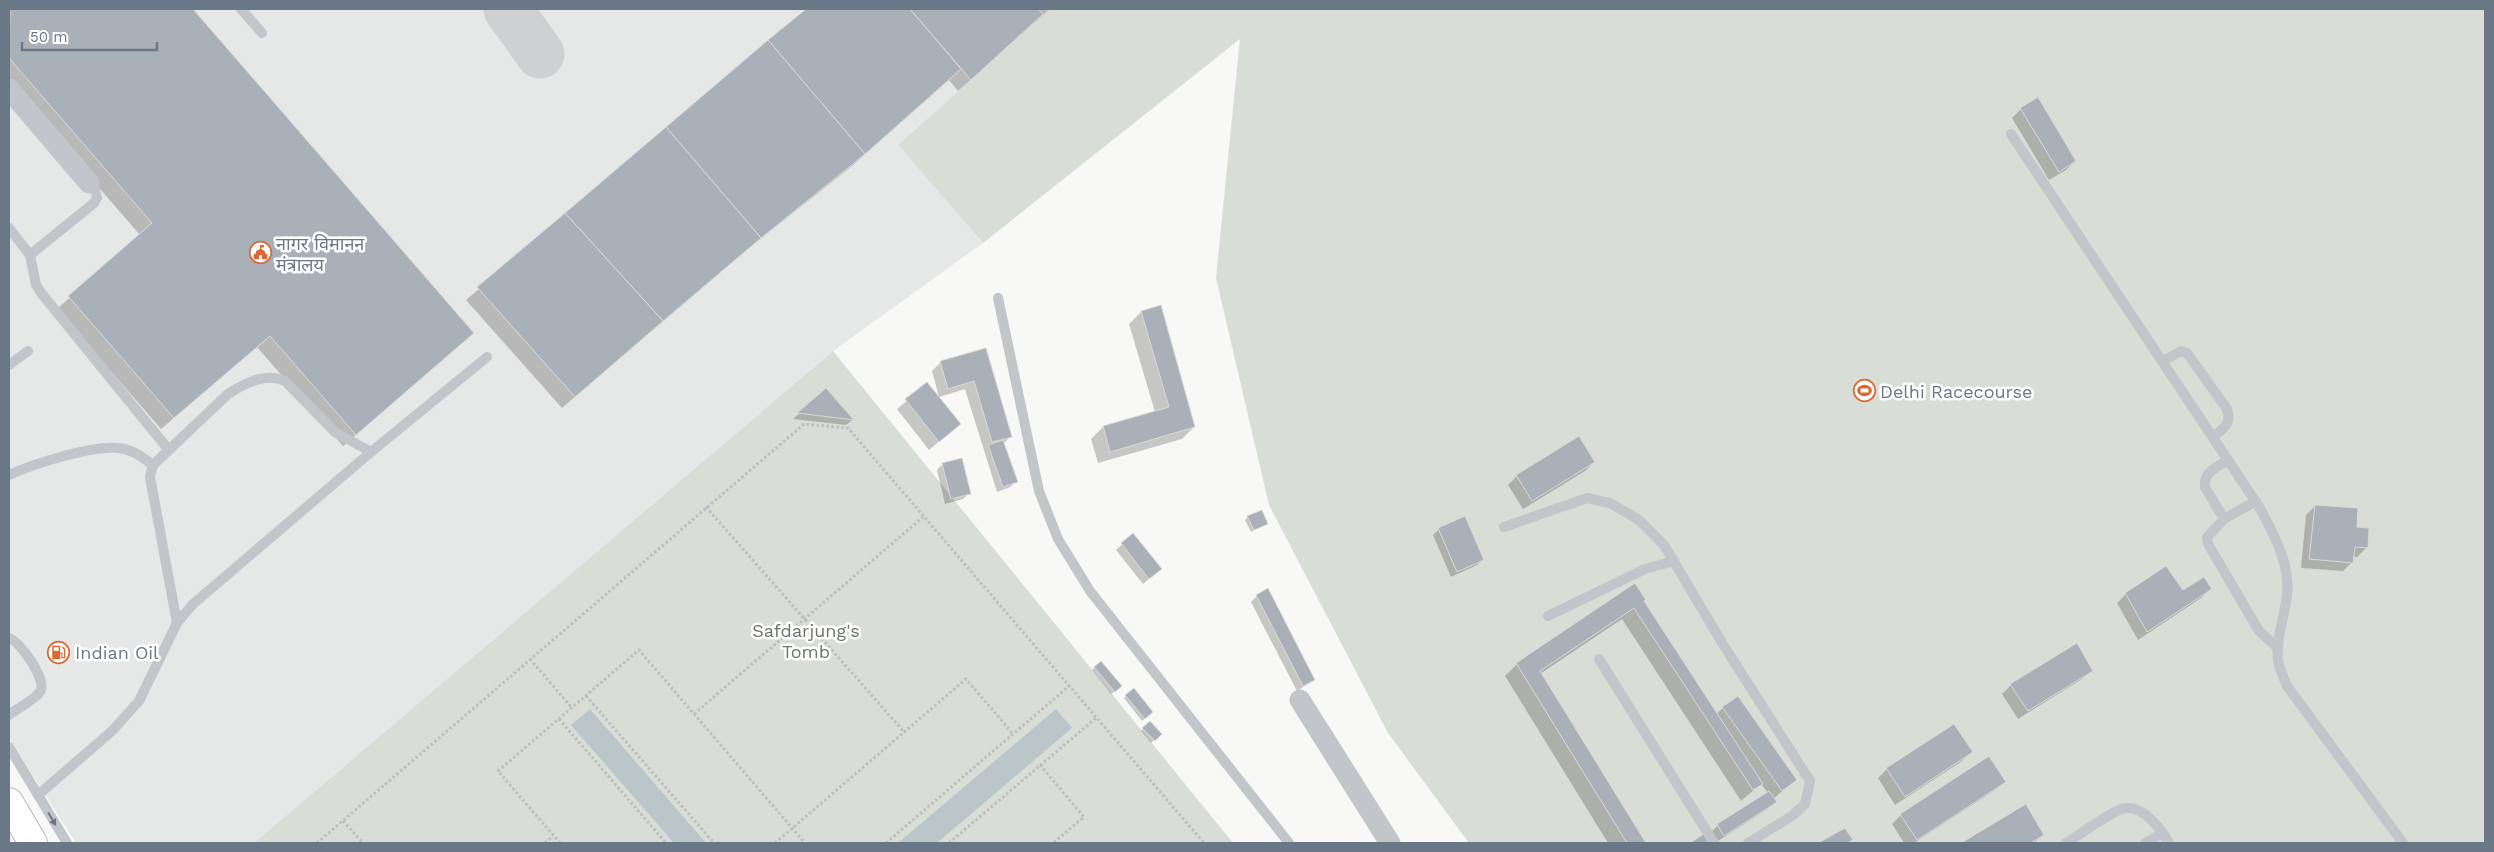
<svg xmlns="http://www.w3.org/2000/svg" width="2494" height="852" viewBox="0 0 2494 852" font-family="'Work Sans','Noto Sans Devanagari',sans-serif">
<style>
.built{fill:#e6e7e7}
.green{fill:#d8ddd5}
.water{fill:#bcc5ca}
.shadow{fill:#0003}
.lines{fill:none;stroke-linecap:round;stroke-linejoin:round}
.taxiway{stroke:#ced0d2;stroke-width:49}
.building{fill:#a9b0b7;stroke:#dadad8}
.secondary-casing{stroke:#b4b9be;stroke-width:30}
.path{stroke:#bcbec1;stroke-width:3;stroke-dasharray:2.5 2.5;stroke-linecap:butt}
.lane{stroke:#c2c5c9;stroke-width:10}
.street{stroke:#c2c5c9;stroke-width:21}
.secondary{stroke:#fff;stroke-width:28}
.oneway{fill:#697786}
.labels{text-anchor:middle;dominant-baseline:central;stroke-width:5;stroke-linejoin:round;paint-order:stroke}
.poi-label{font-size:18px;fill:#697786;stroke:#fff;text-anchor:start}
.park-label{font-size:18px;fill:#667864;stroke:#fff}
</style>
<rect width="100%" height="100%" fill="#f8f8f6"/>
<polygon class="built" points="9,9 1050,9 898,145 983,243 833,351 254,843 76,843 9,738"/>
<g class="green">
<polygon points="1050,9 2485,9 2485,843 1469,843 1388,733 1269,505 1216,278 1240,39 983,243 898,145"/>
<polygon points="833,351 1233,843 254,843"/>
</g>
<g class="water">
<polygon points="590,709 706,843 674,843 571,725"/>
<polygon points="1056,709 1072,728 937,843 898,843"/>
</g>
<g class="shadow">
<polygon points="12,9 191,9 472,333 343,446 257,347 161,429 57,309 140,235 9,84 9,11"/>
<polygon points="808,9 1050,9 958,91 949,80 852,166 748,249 562,408 466,300"/>
<polygon points="2021,109 2075,161 2066,170 2049,180 2012,118"/>
<polygon points="1141,312 1194,427 1182,439 1098,463 1091,439 1103,427 1155,412 1129,324"/>
<polygon points="985,349 1011,436 1003,444 1016,481 1010,487 997,492 965,389 939,397 932,371 941,362"/>
<polygon points="927,384 960,424 929,450 897,409"/>
<polygon points="826,390 852,420 846,425 793,419"/>
<polygon points="1594,462 1585,471 1523,509 1508,485 1517,476"/>
<polygon points="943,464 969,493 963,499 945,504 937,470"/>
<polygon points="2315,506 2356,528 2366,548 2357,557 2353,556 2352,562 2343,571 2301,568 2306,515"/>
<polygon points="1248,517 1267,523 1251,532 1245,520"/>
<polygon points="1439,529 1482,560 1477,565 1451,577 1433,535"/>
<polygon points="1133,534 1161,569 1143,584 1116,550"/>
<polygon points="2166,568 2182,592 2210,589 2201,598 2138,640 2117,603 2126,594"/>
<polygon points="1257,596 1314,680 1297,691 1251,602"/>
<polygon points="1643,601 1716,714 1723,708 1796,780 1773,799 1775,802 1769,808 1718,841 1712,831 1718,825 1768,793 1761,784 1741,801 1622,619 1540,674 1644,843 1608,843 1505,676 1517,664"/>
<polygon points="1101,662 1118,689 1111,694 1092,670"/>
<polygon points="2092,670 2082,679 2018,719 2002,694 2011,685"/>
<polygon points="1126,696 1149,715 1142,721 1124,698"/>
<polygon points="1149,723 1160,734 1151,743 1141,731"/>
<polygon points="1971,752 1962,761 1895,805 1878,778 1887,769"/>
<polygon points="1989,758 2004,781 1995,790 1914,843 1904,843 1892,824 1901,815"/>
<polygon points="2025,806 2043,835 2034,843 1964,843"/>
</g>
<g class="lines">
<polyline class="taxiway" points="508,9 540,54"/>
</g>
<g class="building">
<polygon points="10,9 193,9 474,333 356,435 270,336 174,418 68,296 152,223 9,58"/>
<polygon points="806,9 910,9 961,69 865,154 768,40"/>
<polygon points="910,9 1038,9 1043,14 971,80"/>
<polygon points="768,40 865,154 761,238 666,127"/>
<polygon points="2038,97 2076,161 2059,172 2020,108"/>
<polygon points="666,127 761,238 663,321 565,213"/>
<polygon points="565,213 663,321 575,397 477,287"/>
<polygon points="1161,305 1195,427 1110,452 1103,426 1169,407 1141,311"/>
<polygon points="986,348 1012,437 992,442 974,381 948,389 940,361"/>
<polygon points="927,382 961,424 939,442 905,399"/>
<polygon points="826,388 854,420 797,413"/>
<polygon points="1579,436 1595,462 1532,501 1516,475"/>
<polygon points="1003,440 1018,482 1003,487 988,445"/>
<polygon points="962,458 971,494 951,499 942,463"/>
<polygon points="2315,505 2358,508 2357,527 2369,528 2368,548 2355,547 2353,563 2309,559"/>
<polygon points="1262,510 1268,524 1254,530 1247,516"/>
<polygon points="1465,516 1484,560 1457,572 1438,528"/>
<polygon points="1133,533 1162,569 1149,579 1121,543"/>
<polygon points="2166,566 2183,590 2204,577 2212,589 2147,632 2125,593"/>
<polygon points="1635,583 1646,600 1644,601 1763,784 1753,790 1634,608 1540,671 1646,843 1627,843 1516,663"/>
<polygon points="1268,588 1315,680 1303,686 1256,595"/>
<polygon points="2077,643 2093,671 2028,711 2010,684"/>
<polygon points="1101,661 1122,686 1115,692 1094,667"/>
<polygon points="1134,688 1153,712 1145,719 1125,695"/>
<polygon points="1738,696 1797,780 1782,791 1722,707"/>
<polygon points="1150,721 1162,734 1155,741 1142,728"/>
<polygon points="1954,724 1973,752 1905,797 1886,768"/>
<polygon points="1989,756 2006,782 1917,840 1900,814"/>
<polygon points="1769,791 1777,802 1724,836 1717,824"/>
<polygon points="2026,804 2044,835 2031,843 1961,843"/>
<polygon points="1845,828 1853,840 1848,843 1818,843"/>
<polygon points="1705,833 1711,843 1690,843"/>
</g>
<g class="lines">
<defs>
<polyline id="secondary" points="9,802 33,843"/>
</defs>
<use href="#secondary" class="secondary-casing"/>
<g class="path">
<polyline points="706,507 904,732"/>
<polyline points="530,659 572,708"/>
<polyline points="586,696 714,843"/>
<polyline points="694,714 923,517"/>
<polyline points="559,719 666,843"/>
<polyline points="1040,765 1084,817 1053,843"/>
<polyline points="343,821 363,843"/>
<polyline points="317,843 804,424 848,428 1204,843"/>
<polyline points="545,843 553,836"/>
<polyline points="560,843 498,771 639,650 805,843"/>
<polyline points="775,843 966,679 1013,734"/>
<polyline points="886,843 1069,686"/>
<polyline points="949,843 1096,718"/>
</g>
<g class="lane">
<polyline points="241,9 262,33"/>
<path d="M2011,134L2261,510C2272,532 2285,554 2287,579C2290,606 2275,633 2278,660C2279,669 2284,678 2287,686L2403,843"/>
<polyline points="9,228 30,255 36,285 42,294 168,449"/>
<polyline points="30,255 94,203 97,198 95,190 89,183"/>
<polyline points="998,298 1039,491 1058,539 1090,591 1289,843"/>
<path d="M2163,361L2181,351L2187,353L2227,409C2232,424 2224,428 2213,437"/>
<polyline points="9,365 28,351"/>
<path d="M2228,460C2217,467 2203,472 2205,487L2224,519L2207,537L2208,544L2259,631L2278,648"/>
<path d="M9,475C33,464 92,445 118,448C132,449 142,457 153,465"/>
<polyline points="2224,519 2256,501"/>
<polyline points="1504,527 1587,498 1610,503 1639,520 1664,545 1724,646 1810,781 1805,804 1792,816 1748,843"/>
<polyline points="1548,616 1645,569 1674,561"/>
<path d="M177,623L150,477L153,465L228,394C245,383 266,372 285,381L335,432L371,452"/>
<path d="M9,638C20,641 48,681 40,692C33,701 18,708 9,715"/>
<polyline points="1599,659 1714,843"/>
<polyline points="9,747 67,843"/>
<polyline points="38,795 112,731 139,701 177,623 193,604 371,452 487,357"/>
<path d="M2066,843C2078,836 2112,811 2122,809C2142,803 2161,829 2169,843"/>
<polyline points="2145,843 2163,833"/>
</g>
<g class="street">
<polyline points="9,89 89,183"/>
<polyline points="1300,700 1390,843"/>
</g>
<use href="#secondary" class="secondary"/>
</g>
<defs><path id="oneway-solid" d="M-6-.8H1V-3.2L6.5 0L1 3.2V.8H-6Z" transform="scale(1.25)"/></defs>
<use class="oneway" href="#oneway-solid" transform="translate(52 819) rotate(59)"/>
<defs>
<symbol id="civic-ring" viewBox="-11 -11 22 22"><circle r="9.5" fill="#fff" stroke="#da6835" stroke-width="1.5"/><path d="M-.6-6.5H3V-4.5H.6V-3L4-1V1h2V6H-6V1h2V-1L-.6-3ZM-1.2 2.5V6h2.4V2.5Z" fill="#da6835"/></symbol>
<symbol id="stadium-ring" viewBox="-11 -11 22 22"><circle r="9.5" fill="#fff" stroke="#da6835" stroke-width="1.5"/><path d="M0-5a6.5 5 0 1 0 0 10a6.5 5 0 1 0 0-10ZM-3.5-1.8h7v3.6h-7Z" fill="#da6835"/></symbol>
<symbol id="fuel-ring" viewBox="-11 -11 22 22"><circle r="9.5" fill="#fff" stroke="#da6835" stroke-width="1.5"/><path d="M-5.5-6h7V0h2V4h1.3V-2.5L3-4.5l.8-.8L6-3V5H2.5V1h-1V6h-7ZM-4.2-4.7v3.2H.2V-4.7Z" fill="#da6835"/></symbol>
</defs>
<g fill-rule="evenodd">
<use href="#civic-ring" x="248" y="240" width="25" height="25"/>
<use href="#stadium-ring" x="1852" y="378" width="25" height="25"/>
<use href="#fuel-ring" x="46" y="640" width="25" height="25"/>
</g>
<g class="labels">
<g class="poi-label">
<text x="276" y="243">नागर विमानन<tspan x="276" dy="21">मंत्रालय</tspan></text>
<text x="1880" y="391">Delhi Racecourse</text>
<text x="75" y="652">Indian Oil</text>
</g>
<g class="park-label">
<text x="806" y="630">Safdarjung's<tspan x="806" dy="21">Tomb</tspan></text>
</g>
</g>
<rect width="2494" height="852" fill="none" stroke="#697786" stroke-width="20"/>
<path d="M22 42v8h135v-8" fill="none" stroke="#697786" stroke-width="2.5"/>
<text x="30" y="42" font-size="15" fill="#697786" stroke="#ffffff" stroke-width="4" paint-order="stroke">50 m</text>
</svg>
